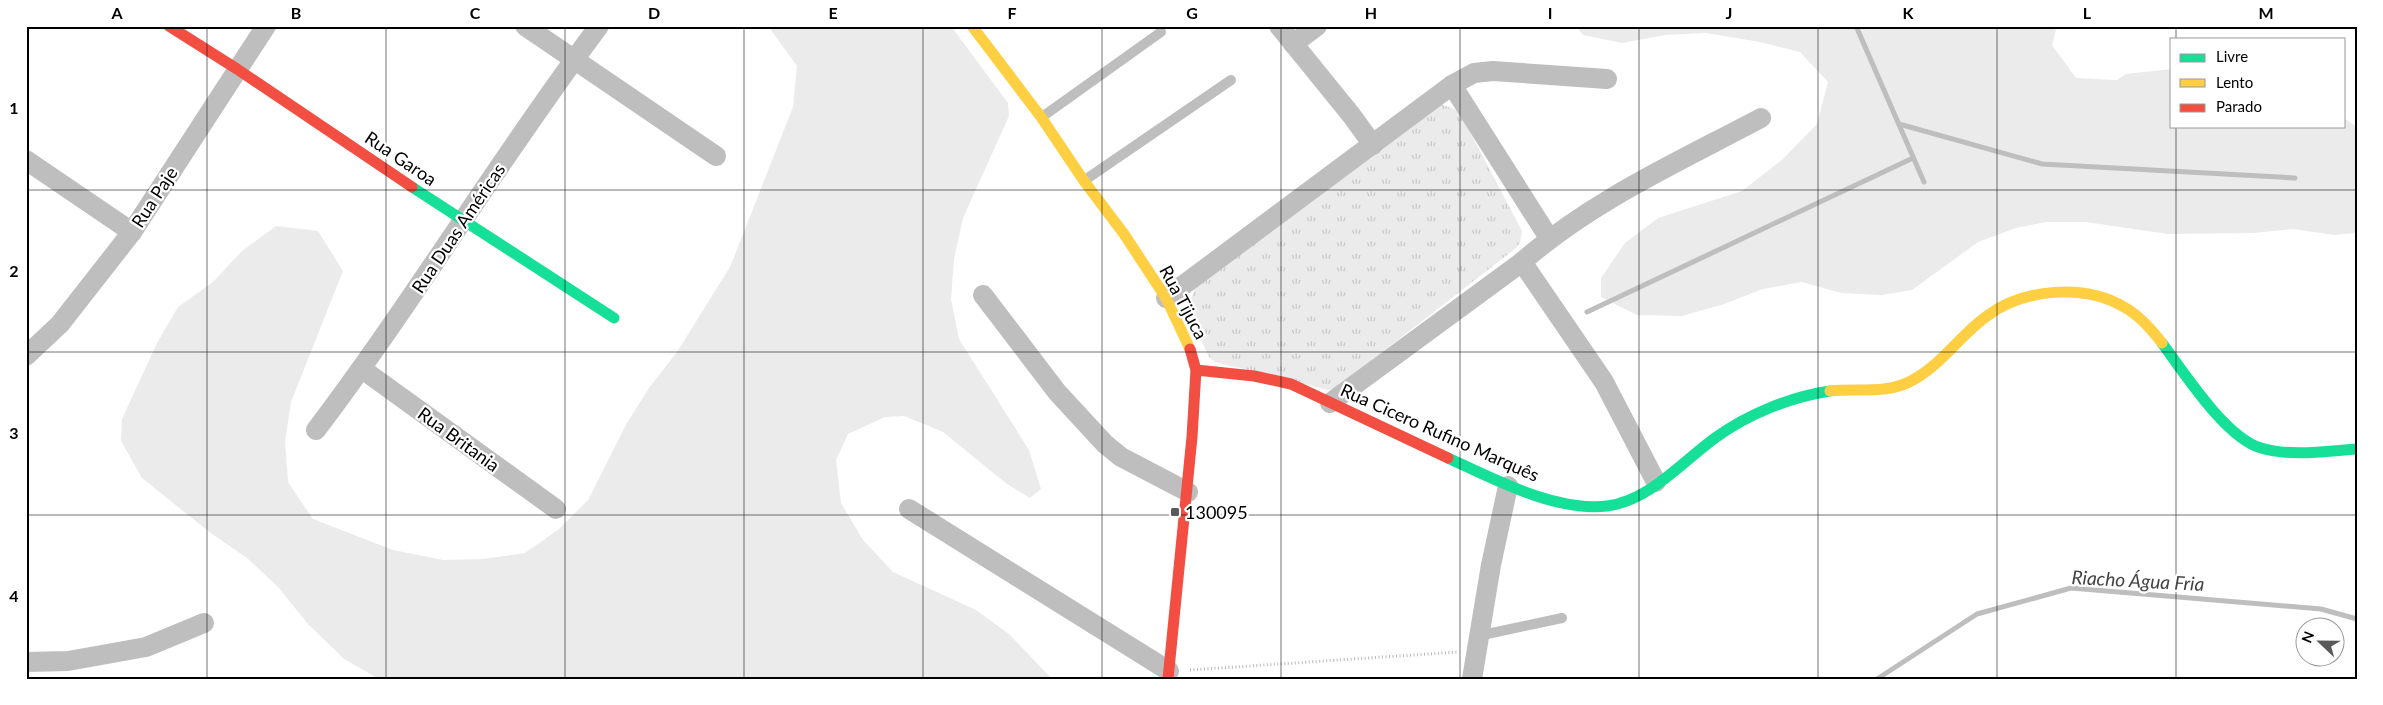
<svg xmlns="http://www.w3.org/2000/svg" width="2383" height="705" viewBox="0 0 2383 705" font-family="Lato,sans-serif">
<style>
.green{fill:#ebebeb}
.park{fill:url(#park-tufts)}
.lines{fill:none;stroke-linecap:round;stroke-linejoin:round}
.stream{stroke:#bebebe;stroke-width:5}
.path{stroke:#b9b9b9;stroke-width:3;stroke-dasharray:1 2.5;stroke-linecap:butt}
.lane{stroke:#bebebe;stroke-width:10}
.street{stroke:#bebebe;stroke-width:20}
.fast{stroke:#16e098;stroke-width:11}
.slow{stroke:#ffcf43;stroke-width:11}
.jam{stroke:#f24e42;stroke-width:11}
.grid{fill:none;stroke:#000;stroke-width:1;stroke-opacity:0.55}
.poi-dot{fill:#595959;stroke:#fff;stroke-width:2}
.labels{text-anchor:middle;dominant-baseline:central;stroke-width:4.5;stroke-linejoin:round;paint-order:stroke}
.street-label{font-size:18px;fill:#000;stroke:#fff}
.poi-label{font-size:18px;fill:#000;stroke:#fff;text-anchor:start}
.water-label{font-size:19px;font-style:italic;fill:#434343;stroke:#fff}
.neatline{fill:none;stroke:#000;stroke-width:2}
.grid-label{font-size:16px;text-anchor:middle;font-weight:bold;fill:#000}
</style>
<defs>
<pattern id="park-tufts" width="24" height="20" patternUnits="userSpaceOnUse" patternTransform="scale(1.25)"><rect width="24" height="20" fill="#ebebeb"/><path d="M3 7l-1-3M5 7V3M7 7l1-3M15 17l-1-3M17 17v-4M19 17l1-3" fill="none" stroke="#c8c8c8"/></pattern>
</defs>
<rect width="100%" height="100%" fill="#fff"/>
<g class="green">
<polygon points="768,26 951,26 1008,103 1009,116 963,218 954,259 951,299 959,339 1029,450 1041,489 1030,498 1007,484 943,432 904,416 885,417 848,434 836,460 841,503 863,540 893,572 976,610 1009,634 1052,679 379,679 344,659 308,624 278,587 247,558 208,531 142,478 121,441 122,419 157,343 178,307 213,282 242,251 276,226 318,231 343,271 291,402 285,442 288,482 313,519 393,550 443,560 483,559 525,553 559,529 588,500 627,423 649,388 677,352 730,267 793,107 797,66"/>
<polygon points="1576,26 2057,26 2052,45 2076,78 2117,80 2126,74 2172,69 2172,126 2344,126 2344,118 2357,127 2357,233 2334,235 2293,229 2253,233 2168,234 2086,222 2046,222 2016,228 1978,242 1912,290 1882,295 1841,293 1802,282 1763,289 1724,304 1682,316 1637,315 1601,297 1601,278 1625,243 1658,218 1742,191 1782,160 1817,124 1828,82 1800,52 1760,42 1706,33 1665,35 1622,43 1583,35"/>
</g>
<polygon class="park" points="1441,104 1456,110 1461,115 1522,231 1520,243 1516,248 1335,389 1328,390 1215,362 1209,357 1187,309 1196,286"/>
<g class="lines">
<g class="stream">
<polyline points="1856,26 1924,182"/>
<polyline points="1899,124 2042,164 2295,178"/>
<polyline points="1587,312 1913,158"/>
<polyline points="1877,679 1977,614 2071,588 2321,609 2357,619"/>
</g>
<polyline class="path" points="1190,670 1458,652"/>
<g class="lane">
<polyline points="1042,117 1161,32"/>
<polyline points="1085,180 1231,80"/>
<polyline points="1478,636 1562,618"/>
</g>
<g class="street">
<polyline points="525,26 716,156"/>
<polyline points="1279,26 1352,116 1373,145"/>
<polyline points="1293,44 1317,26"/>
<polyline points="1452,85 1549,238"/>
<polyline points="26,160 132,232"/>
<polyline points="1522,262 1604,382 1656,482"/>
<polyline points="983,295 1057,392 1105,444 1121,457 1188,492"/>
<polyline points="1166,298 1452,85 1474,73 1493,71 1607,79"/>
<polyline points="26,356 60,324 132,232 266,26"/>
<polyline points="362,369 556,509"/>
<path d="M1330,403L1522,262C1591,201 1680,161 1761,118"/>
<path d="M316,430C415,299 500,158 599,26"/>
<polyline points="909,509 1169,671"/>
<polyline points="26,662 68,661 146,647 204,623"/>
<polyline points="1472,679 1491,565 1508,486"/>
</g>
<g class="fast">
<polyline points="412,187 614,318"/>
<path d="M2162,343C2184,373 2226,438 2261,448C2291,457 2327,451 2357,449"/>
<path d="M1448,458C1494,479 1555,512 1607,506C1649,501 1682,462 1715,438C1748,414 1790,397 1830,391"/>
</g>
<g class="slow">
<polyline points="972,26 1041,117 1084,181 1124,234 1166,298 1190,349"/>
<path d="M1830,391C1856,388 1885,394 1909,382C1940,367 1959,336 1987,316C2023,289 2084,283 2124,307C2139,315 2152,330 2162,343"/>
</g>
<g class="jam">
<polyline points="169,26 237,69 412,187"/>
<polyline points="1196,370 1254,376 1291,384 1448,458"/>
<polyline points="1168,679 1192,437 1196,370 1190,349"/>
</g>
</g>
<path class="grid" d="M207,26V679M386,26V679M565,26V679M744,26V679M923,26V679M1102,26V679M1281,26V679M1460,26V679M1639,26V679M1818,26V679M1997,26V679M2176,26V39M2176,126V679M26,190H2357M26,352H2357M26,515H2357"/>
<rect class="poi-dot" x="1170" y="507" width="10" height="10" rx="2.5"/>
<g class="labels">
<g class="street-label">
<text transform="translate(401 158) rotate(34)">Rua Garoa</text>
<text transform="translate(154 197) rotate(-57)">Rua Paje</text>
<text transform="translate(458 228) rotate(-56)">Rua Duas Américas</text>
<text transform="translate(1184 302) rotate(62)">Rua Tijuca</text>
<text transform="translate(1440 432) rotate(24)">Rua Cicero Rufino Marquês</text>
<text transform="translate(459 439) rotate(36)">Rua Britania</text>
</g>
<g class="poi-label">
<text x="1185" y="512">130095</text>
</g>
<g class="water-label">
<text transform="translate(2138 580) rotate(3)">Riacho Água Fria</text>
</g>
</g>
<rect width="2383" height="705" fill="none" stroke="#ffffff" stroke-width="55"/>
<rect x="2170" y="38" width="175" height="90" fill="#ffffff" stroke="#999999"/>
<rect x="2180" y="54" width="25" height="8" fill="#16e098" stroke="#999999"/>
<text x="2216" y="62" font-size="15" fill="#000000">Livre</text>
<rect x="2180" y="79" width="25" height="8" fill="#ffcf43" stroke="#999999"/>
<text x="2216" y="88" font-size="15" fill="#000000">Lento</text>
<rect x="2180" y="104" width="25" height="8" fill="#f24e42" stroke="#999999"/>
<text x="2216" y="112" font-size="15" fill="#000000">Parado</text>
<g transform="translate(2320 642) rotate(292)"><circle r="24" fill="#ffffff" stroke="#999999"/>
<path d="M0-4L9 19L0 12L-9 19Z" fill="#595959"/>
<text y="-8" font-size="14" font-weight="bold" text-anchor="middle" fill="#000000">N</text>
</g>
<rect x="28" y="28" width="2328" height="650" class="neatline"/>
<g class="grid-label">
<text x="117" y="19">A</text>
<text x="296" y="19">B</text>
<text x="475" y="19">C</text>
<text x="654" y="19">D</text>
<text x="833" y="19">E</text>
<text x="1012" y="19">F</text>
<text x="1192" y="19">G</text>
<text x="1371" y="19">H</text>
<text x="1550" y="19">I</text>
<text x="1729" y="19">J</text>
<text x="1908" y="19">K</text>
<text x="2087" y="19">L</text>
<text x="2266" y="19">M</text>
<text x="14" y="114">1</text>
<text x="14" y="277">2</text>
<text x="14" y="439">3</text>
<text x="14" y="602">4</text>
</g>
</svg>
